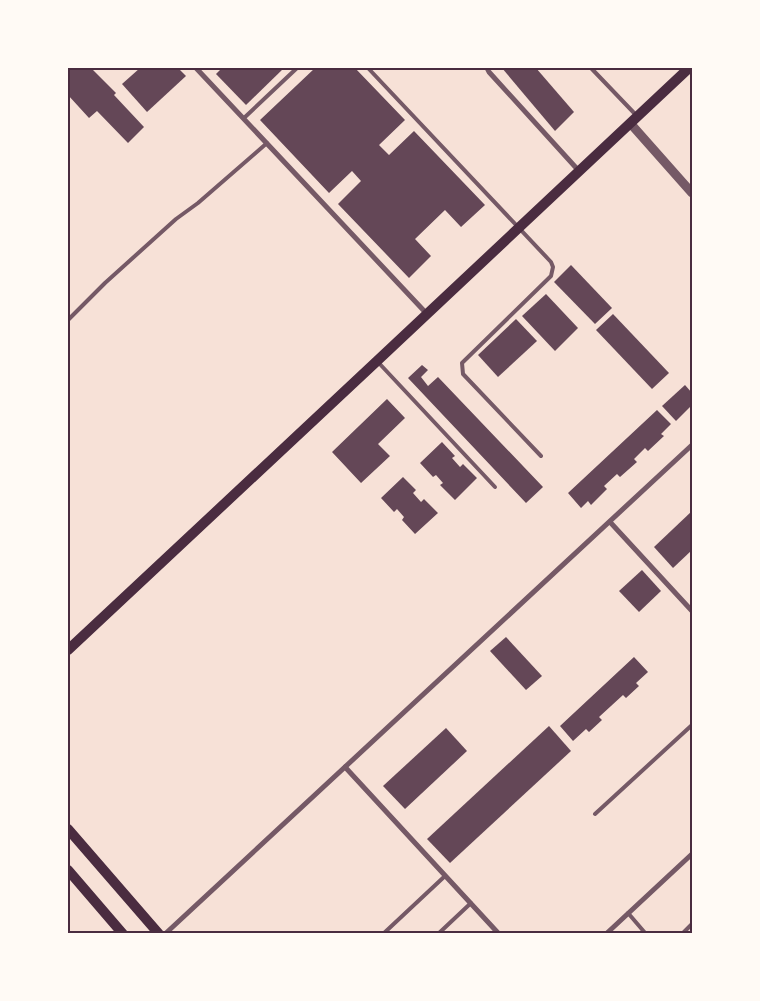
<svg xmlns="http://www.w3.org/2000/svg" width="760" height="1001" viewBox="0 0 760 1001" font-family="Inter,sans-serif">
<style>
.building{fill:#644757}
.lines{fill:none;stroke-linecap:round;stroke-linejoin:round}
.service{stroke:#755966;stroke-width:4}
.minor{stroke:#755966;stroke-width:5}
.tertiary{stroke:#755966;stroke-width:9}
.secondary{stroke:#4a2c40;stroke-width:10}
.neatline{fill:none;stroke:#4a2c40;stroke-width:2}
</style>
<rect width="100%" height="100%" fill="#f7e1d7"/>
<g class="building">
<polygon points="68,68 91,68 116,93 114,95 144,127 128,143 97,111 89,118 68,95"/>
<polygon points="140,68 178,68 186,76 147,112 122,84"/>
<polygon points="222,68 284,68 246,105 216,74"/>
<polygon points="315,68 355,68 405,120 379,145 389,155 414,131 485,205 461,227 445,210 415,239 431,256 409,278 338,204 361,181 352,171 329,193 260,120"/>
<polygon points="502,68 536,68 574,112 555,131"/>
<polygon points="571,265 612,308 595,324 554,282"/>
<polygon points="546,294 578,328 555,351 522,316"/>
<polygon points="613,314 669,373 652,389 596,330"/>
<polygon points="516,319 537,341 498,377 478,355"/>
<polygon points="422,365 428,370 421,377 428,386 438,377 543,487 526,503 408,378"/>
<polygon points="685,385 692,393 692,405 676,421 662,406"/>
<polygon points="387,399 405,418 378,444 390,456 361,483 332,452"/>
<polygon points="657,410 671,424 661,434 664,436 648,451 645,448 634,459 637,462 620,477 617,474 604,486 607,489 591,505 588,501 581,508 568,493"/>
<polygon points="442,442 455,456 452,458 460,467 463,464 477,478 455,500 440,485 443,483 436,475 433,477 420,463"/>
<polygon points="403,477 416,490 413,493 421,502 424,499 438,513 415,534 402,520 404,517 397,509 394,512 381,498"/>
<polygon points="692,511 692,550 673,568 654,547"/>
<polygon points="642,570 661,591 639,612 619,591"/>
<polygon points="506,637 542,676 526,690 490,651"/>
<polygon points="634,657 648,672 636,683 639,686 626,698 623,695 599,717 602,720 589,732 586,729 573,741 560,726"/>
<polygon points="549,726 571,751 450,863 427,839"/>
<polygon points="446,728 467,751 405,809 383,786"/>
</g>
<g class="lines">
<g class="service">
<polyline points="368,68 551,262 553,267 551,276 462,363 463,374 541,456"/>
<polyline points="591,68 636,115"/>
<polyline points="244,118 297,68"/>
<polyline points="68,320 105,283 176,219 198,203 267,143"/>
<polyline points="377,361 495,487"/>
<polyline points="595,814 692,725"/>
<polyline points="628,913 646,934"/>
<polyline points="383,934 445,876"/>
<polyline points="438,934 471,903"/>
<polyline points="682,934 692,924"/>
</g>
<g class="minor">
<polyline points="196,68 427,314"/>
<polyline points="487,68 489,72 579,171"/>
<polyline points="610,522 692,611"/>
<polyline points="345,767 499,934"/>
<polyline points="165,934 692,445"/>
<polyline points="606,934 692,854"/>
</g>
<polyline class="tertiary" points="630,123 692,193"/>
<g class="secondary">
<polyline points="68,650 377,361 689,68"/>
<polyline points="68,829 159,934"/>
<polyline points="68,870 123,934"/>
</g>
</g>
<rect width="760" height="1001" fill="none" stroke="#fffaf5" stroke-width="138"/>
<rect x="69" y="69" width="622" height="863" class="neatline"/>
</svg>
